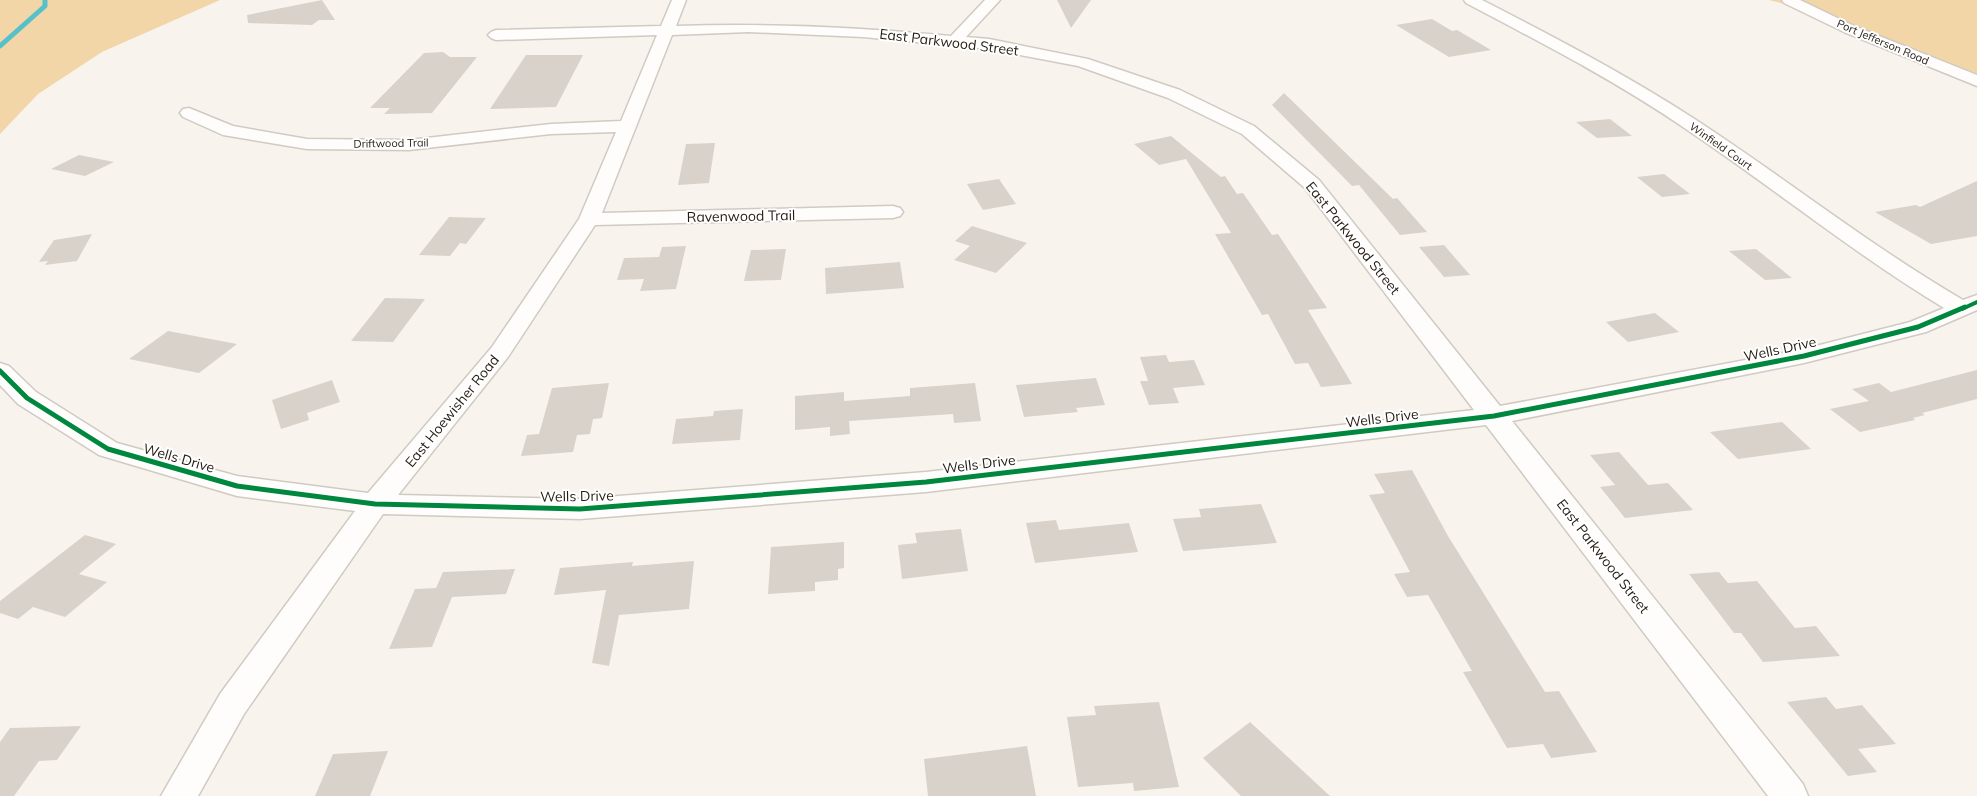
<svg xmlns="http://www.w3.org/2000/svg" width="1977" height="796" viewBox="0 0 1977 796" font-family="Mulish,sans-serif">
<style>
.forest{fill:#f2d6a7}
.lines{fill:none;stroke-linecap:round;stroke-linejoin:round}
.stream{stroke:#57c1ca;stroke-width:5}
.building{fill:#d8d2ca}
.minor-casing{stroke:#d0cac2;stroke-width:3}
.minor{fill:#fefdfc;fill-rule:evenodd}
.cycleway-far1-casing{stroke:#fff;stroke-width:6}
.cycleway-casing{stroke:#fff;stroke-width:8}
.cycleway-far1{stroke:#00873e;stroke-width:4}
.cycleway{stroke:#00873e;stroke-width:5}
.labels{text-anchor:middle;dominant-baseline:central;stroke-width:4;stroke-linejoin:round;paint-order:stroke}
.far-street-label{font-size:11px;fill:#231c11;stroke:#fff}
.street-label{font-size:14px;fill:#231c11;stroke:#fff}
</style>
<rect width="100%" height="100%" fill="#f8f4ed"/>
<g class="forest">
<polygon points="0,0 220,0 102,52 38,94 0,134"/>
<polygon points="1769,0 1977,0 1977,81 1812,11"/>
</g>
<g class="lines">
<polyline class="stream" points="0,46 45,6 45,0"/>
</g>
<g class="building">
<polygon points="322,0 335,20 319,20 312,25 248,23 247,15"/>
<polygon points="1057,0 1091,0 1071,28"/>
<polygon points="1432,19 1452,31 1457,30 1491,50 1449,57 1396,25"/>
<polygon points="443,52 450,57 477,57 432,113 384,114 390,108 370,108 424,53"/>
<polygon points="526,55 583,55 556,107 490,109"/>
<polygon points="1284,93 1393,199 1397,198 1427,232 1400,235 1359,185 1352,186 1272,105"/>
<polygon points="1610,119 1632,136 1597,138 1576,122"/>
<polygon points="1171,136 1221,177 1225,176 1237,194 1243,193 1272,235 1278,234 1327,308 1308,310 1352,384 1321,387 1308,363 1295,364 1268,314 1262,315 1215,234 1231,233 1186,159 1159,165 1134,144"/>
<polygon points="715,143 709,183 678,185 686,144"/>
<polygon points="79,155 114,162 85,176 51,169"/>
<polygon points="1664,174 1690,194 1662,197 1637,177"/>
<polygon points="999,179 1016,204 983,210 967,184"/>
<polygon points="1977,181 1977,236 1931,244 1875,212 1916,205 1920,207"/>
<polygon points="449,217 486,218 466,244 460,243 450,256 419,255"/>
<polygon points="972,226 1027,243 996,273 954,260 970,246 955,241"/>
<polygon points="92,234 77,261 45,265 48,261 39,262 54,240"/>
<polygon points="1444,245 1470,275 1444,277 1419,247"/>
<polygon points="686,246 676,289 640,291 644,279 617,280 624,258 659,257 662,247"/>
<polygon points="786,249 781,280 744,281 751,250"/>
<polygon points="1756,249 1792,278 1765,280 1729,251"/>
<polygon points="900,262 904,288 826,294 825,268"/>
<polygon points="385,298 425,299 393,342 351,341"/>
<polygon points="1655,313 1679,332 1628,342 1606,322"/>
<polygon points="168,331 237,344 199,373 129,359"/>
<polygon points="1166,355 1169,362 1194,360 1205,385 1173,388 1179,403 1149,405 1140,381 1148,381 1140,357"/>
<polygon points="1977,370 1977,399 1922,413 1925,415 1913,418 1915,420 1860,432 1830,409 1869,401 1852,389 1879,383 1891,392"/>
<polygon points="1096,378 1105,405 1076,408 1078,412 1024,417 1016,385"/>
<polygon points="332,380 340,402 307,413 309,420 281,429 272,400"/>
<polygon points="609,383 602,418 593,419 590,434 577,435 573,452 521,456 527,435 539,434 552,388"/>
<polygon points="975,383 981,421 954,423 953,414 849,421 850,434 830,436 830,427 795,430 795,396 844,392 844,401 910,396 910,388"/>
<polygon points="743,409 740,440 672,444 676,419 713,416 714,411"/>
<polygon points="1782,422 1811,449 1738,459 1710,432"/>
<polygon points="1619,452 1648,485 1668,483 1693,510 1625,518 1600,487 1615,485 1590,455"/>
<polygon points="1412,470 1448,536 1545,692 1559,691 1597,752 1551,758 1543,744 1507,748 1463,672 1472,671 1428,595 1407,597 1394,574 1410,572 1369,495 1385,493 1374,474"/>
<polygon points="1261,504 1277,543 1183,551 1173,519 1201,517 1199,509"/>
<polygon points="1056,520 1059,530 1129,523 1138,552 1035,563 1026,523"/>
<polygon points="961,529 968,571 902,579 898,545 917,543 915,533"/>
<polygon points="85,535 116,544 79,574 107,582 65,617 33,607 18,619 0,613 0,601"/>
<polygon points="844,542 844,568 838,569 838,580 815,582 815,591 768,594 771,547"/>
<polygon points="694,561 689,609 619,615 609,666 592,663 606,590 554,595 560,568 633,562 632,566"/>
<polygon points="515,569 506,594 452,597 432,647 389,649 415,589 436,588 443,572"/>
<polygon points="1719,572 1728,583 1757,581 1795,628 1816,626 1840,656 1763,662 1741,633 1734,633 1689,574"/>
<polygon points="1826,697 1836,709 1862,705 1896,744 1858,749 1877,772 1848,776 1787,702"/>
<polygon points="1159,702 1179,787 1134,791 1133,783 1078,787 1067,717 1096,715 1094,706"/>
<polygon points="1250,722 1330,796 1241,796 1203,758"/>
<polygon points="81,726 57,760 39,761 14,796 0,796 0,742 10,728"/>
<polygon points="1027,746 1036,796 928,796 924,759"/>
<polygon points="388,751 370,796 315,796 333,754"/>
</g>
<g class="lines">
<defs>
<g id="minor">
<path d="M672,0H686L676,26C768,23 859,27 951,36L985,0H1000L966,37L989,39L1088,59L1180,90L1254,126L1319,180L1500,406L1804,349L1910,322L1944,308C1853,253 1771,186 1683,127C1614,80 1540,42 1466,3L1464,0H1482C1554,37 1625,74 1693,118C1784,177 1869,245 1963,300L1977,295V310L1926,332L1804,363L1512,421L1803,784L1808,796H1768L1486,425L926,492L580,519L383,514L244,714L198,796H161L220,694L355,511L237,496L99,455L18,404L0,385V363L9,366L36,392L117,443L237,476L368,493L492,347L579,219L616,132L551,134L409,150L307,149L223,135L183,117L180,113L183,109L189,108L233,126L307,139L409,140L551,124L621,121L657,35L496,40L491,38L488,35L491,32L496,30L661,26ZM749,32L863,37L989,49L1078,66L1168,98L1242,134L1305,188L1474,410L926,472L580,499L398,495L508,357L595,225L893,218L900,216L903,212L900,208L893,206L602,213L672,35Z"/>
<polygon points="1782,0 1800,0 1854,26 1977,75 1977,86 1844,32 1784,3"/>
</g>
</defs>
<use href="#minor" class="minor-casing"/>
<use href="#minor" class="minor"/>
<defs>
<polyline id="cycleway-far1" points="1962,309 1977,302"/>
<polyline id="cycleway" points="0,371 27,398 108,449 237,486 375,504 580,509 926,482 1494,416 1804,356 1918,327 1965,307"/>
</defs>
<use href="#cycleway-far1" class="cycleway-far1-casing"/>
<use href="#cycleway" class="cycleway-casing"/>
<use href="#cycleway-far1" class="cycleway-far1"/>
<use href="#cycleway" class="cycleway"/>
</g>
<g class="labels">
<g class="far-street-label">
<text transform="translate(1883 42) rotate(23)">Port Jefferson Road</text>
<text transform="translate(391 143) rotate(-1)">Driftwood Trail</text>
<text transform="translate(1721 146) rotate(35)">Winfield Court</text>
</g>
<g class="street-label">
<text transform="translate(949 42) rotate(7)">East Parkwood Street</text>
<text transform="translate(741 216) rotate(-1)">Ravenwood Trail</text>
<text transform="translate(1353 238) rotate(51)">East Parkwood Street</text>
<text transform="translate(1780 349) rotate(-12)">Wells Drive</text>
<text transform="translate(452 411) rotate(-51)">East Hoewisher Road</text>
<text transform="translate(1382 418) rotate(-7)">Wells Drive</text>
<text transform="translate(179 458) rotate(16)">Wells Drive</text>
<text transform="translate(979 464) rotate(-7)">Wells Drive</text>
<text transform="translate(577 496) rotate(-1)">Wells Drive</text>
<text transform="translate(1603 556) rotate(52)">East Parkwood Street</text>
</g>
</g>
</svg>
